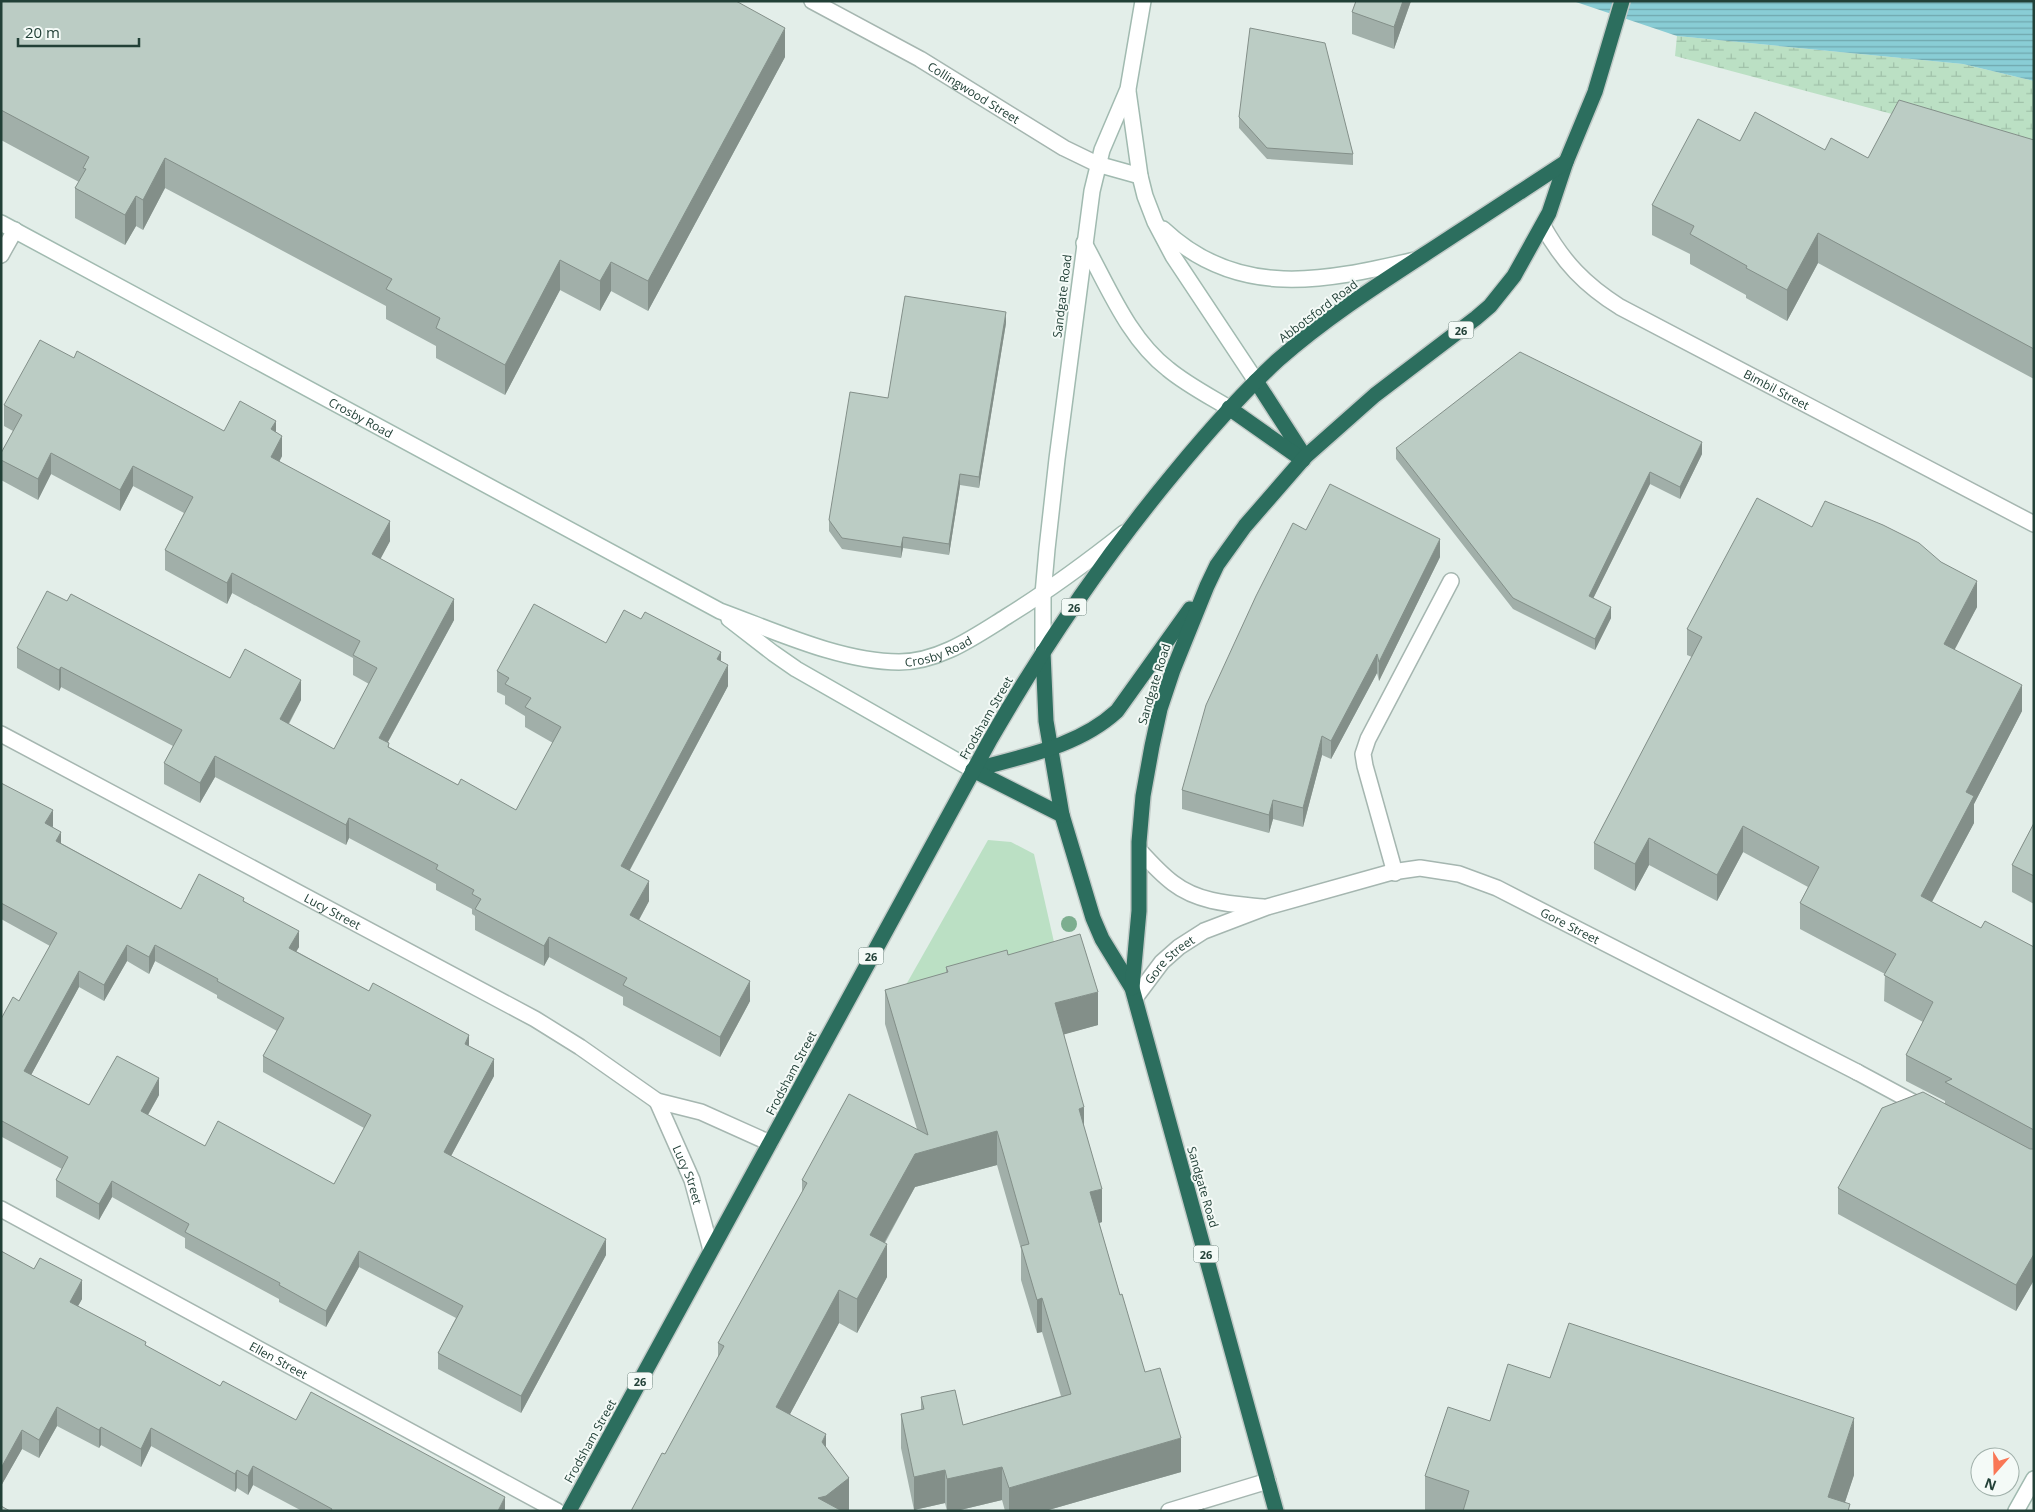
<svg xmlns="http://www.w3.org/2000/svg" width="2035" height="1512" viewBox="0 0 2035 1512" font-family="'Open Sans',sans-serif">
<style>
.wetland{fill:url(#wetland-marsh)}
.park{fill:#bbe0c4}
.water{fill:url(#water-rules)}
.lines{fill:none;stroke-linecap:round;stroke-linejoin:round}
.lane-casing{stroke:#a5b6b0;stroke-width:18}
.street-casing{stroke:#a5b6b0;stroke-width:18}
.secondary-casing{stroke:#a1bab0;stroke-width:18}
.highway-casing{stroke:#c1cac7;stroke-width:18}
.lane{stroke:#fff;stroke-width:15}
.street{stroke:#fff;stroke-width:15}
.secondary{stroke:#fff;stroke-width:15}
.highway{stroke:#2c6e5e;stroke-width:15}
.tree{fill:#7dae8f}
.wall{fill:#a1afa9;fill-rule:evenodd}
.shaded-wall{fill:#838f89}
.building{fill:#bbccc4;stroke:#838f89;fill-rule:evenodd}
.labels{text-anchor:middle;dominant-baseline:central;stroke-width:4;stroke-linejoin:round;paint-order:stroke}
.shield{fill:#f4faf7;stroke:#617871;stroke-width:1}
.shield-label{font-size:11px;font-weight:bold;fill:#224037}
.street-label{font-size:12px;fill:#224037;stroke:#f4faf7}
</style>
<defs>
<pattern id="wetland-marsh" width="20" height="14" patternUnits="userSpaceOnUse" patternTransform="scale(1.25)"><rect width="20" height="14" fill="#bbe0c4"/><path d="M1 5h8M5 5V1M11 12h8M15 12V8" fill="none" stroke="#a0c1a9"/></pattern>
<pattern id="water-rules" width="6" height="5" patternUnits="userSpaceOnUse" patternTransform="scale(1.25)"><rect width="6" height="5" fill="#89cdd5"/><path d="M0 2.5h6" fill="none" stroke="#70a8ae"/></pattern>
</defs>
<rect width="100%" height="100%" fill="#e3eee9"/>
<polygon class="wetland" points="1677,36 1963,64 2034,81 2034,152 1675,56"/>
<polygon class="park" points="988,840 1011,842 1034,854 1059,964 894,1006"/>
<polygon class="water" points="1573,1 2034,1 2034,81 1963,64 1677,36"/>
<g class="lines">
<defs>
<g id="lane">
<polyline points="1395,873 1365,766 1363,754 1368,739 1451,581"/>
<polyline points="1857,1072 1924,1108"/>
</g>
<g id="street">
<path id="s1" d="M812,1L920,59L1064,148L1097,164"/>
<path id="s2" d="M1543,226C1563,262 1585,285 1620,307L2034,524"/>
<polyline points="1,255 15,230"/>
<path id="s3" d="M1,734L535,1019L580,1047L657,1101L701,1112L770,1143"/>
<path d="M1140,851C1150,862 1161,874 1173,883C1199,903 1232,904 1263,907"/>
<path id="s4" d="M1135,998L1162,962L1179,947L1204,931L1267,907L1392,872L1420,868L1459,874L1497,888L1857,1072"/>
<path id="s5" d="M657,1101L692,1180L711,1250"/>
<path id="s6" d="M1,1209L557,1511"/>
<polyline points="1169,1511 1268,1481"/>
</g>
<g id="secondary">
<polyline points="1128,91 1140,176 1145,196 1155,222 1173,256 1256,381"/>
<polyline points="1097,164 1140,176"/>
<path id="s7" d="M1,223L720,611C775,631 841,662 899,662C939,662 974,637 1006,617C1048,591 1086,563 1124,533"/>
<path d="M1163,229C1238,300 1325,281 1415,260"/>
<path d="M1084,243C1108,286 1128,338 1168,369C1186,384 1209,396 1229,408"/>
<polyline points="729,619 773,653 796,669 973,770"/>
<polyline points="1043,652 1043,594 1047,549 1057,459 1092,191 1102,150 1128,89 1143,1"/>
<polyline points="2016,1511 2034,1479"/>
</g>
<g id="highway">
<polyline points="1256,381 1305,457"/>
<polyline points="1229,408 1303,460"/>
<polyline points="1043,652 1046,721 1062,815 1093,918 1102,939 1132,988 1276,1511"/>
<path d="M973,770C1023,756 1078,747 1117,711L1190,609"/>
<polyline points="973,770 1062,815"/>
<polyline points="1132,988 1139,911 1139,842 1143,796 1152,746 1160,709 1173,670 1207,586 1217,565 1245,526 1305,457 1375,395 1476,318 1490,306 1514,276 1549,213 1566,162 1595,92 1622,1"/>
<path d="M569,1511L990,740C1044,646 1105,556 1174,473C1207,433 1240,395 1278,360C1330,314 1390,277 1448,239C1487,214 1526,188 1566,162"/>
</g>
</defs>
<use href="#lane" class="lane-casing"/>
<use href="#street" class="street-casing"/>
<use href="#secondary" class="secondary-casing"/>
<use href="#highway" class="highway-casing"/>
<use href="#lane" class="lane"/>
<use href="#street" class="street"/>
<use href="#secondary" class="secondary"/>
<use href="#highway" class="highway"/>
</g>
<circle class="tree" cx="1069" cy="924" r="8"/>
<g class="wall">
<polygon points="1,1 785,57 648,311 611,291 600,311 560,290 505,395 436,358 436,346 386,319 386,306 165,188 143,230 136,226 125,245 75,218 75,188 79,182 1,140"/>
<polygon points="1356,1 1411,1 1394,49 1352,34 1352,12"/>
<polygon points="1239,117 1353,154 1353,165 1267,159 1239,128"/>
<polygon points="2034,140 2034,379 1818,263 1787,321 1746,298 1746,295 1690,264 1690,254 1652,235 1652,205 1740,141 1825,150 1868,158"/>
<polygon points="1006,323 979,488 960,485 949,555 903,548 901,558 842,549 829,531 829,520 888,398"/>
<polygon points="74,358 224,431 276,432 282,456 279,462 390,541 380,559 454,620 388,742 389,747 458,785 516,810 553,743 525,727 525,716 505,704 505,696 497,692 497,671 606,643 721,661 728,686 630,870 649,901 639,920 750,1001 720,1057 623,1005 623,997 549,957 544,966 475,930 475,916 472,914 472,909 436,890 436,884 349,838 346,845 215,777 200,803 164,784 164,763 173,746 61,687 59,691 17,668 17,648 67,601 230,678 301,700 289,724 334,749 369,684 353,675 353,658 232,593 227,604 165,570 165,550 184,513 133,486 120,511 51,474 38,500 1,480 1,453 13,431 4,426 4,405"/>
<polygon points="1396,448 1702,454 1680,499 1650,484 1593,598 1611,618 1595,650 1513,609 1396,459"/>
<polygon points="1812,527 1977,607 1954,649 2022,711 1974,804 1974,823 1932,902 1981,928 2034,947 2034,1280 2016,1311 1838,1214 1838,1188 1945,1104 1945,1101 1906,1081 1906,1055 1923,1022 1884,1001 1885,974 1800,929 1800,903 1808,887 1743,852 1717,901 1649,865 1635,891 1594,869 1594,843 1692,657 1687,655 1687,629"/>
<polygon points="1306,530 1440,557 1379,681 1377,673 1331,759 1322,755 1303,827 1273,819 1269,833 1182,809 1182,790"/>
<path d="M1,783L53,826L52,827L61,843L181,909L244,901L299,947L296,951L469,1046L494,1076L451,1156L606,1255L521,1413L438,1369V1353L456,1318L359,1267L326,1327L279,1302V1299L185,1248V1238L112,1197L99,1220L56,1197V1180L62,1169L2,1137L1,1019L19,1001L50,946L1,919ZM127,961L149,974L155,961L217,995V998L277,1031L263,1056V1072L364,1128L334,1184L205,1146L148,1115L159,1095L89,1105L31,1075L79,987L104,1001Z"/>
<polygon points="2034,823 2034,904 2012,892 2012,865"/>
<polygon points="1008,955 1098,1025 1064,1034 1084,1127 1102,1222 1099,1223 1120,1295 1145,1372 1181,1472 1045,1511 1005,1511 1002,1500 956,1511 947,1511 945,1503 914,1510 901,1448 901,1414 921,1410 921,1397 963,1425 1061,1396 1042,1332 1037,1333 1021,1280 1021,1249 997,1165 915,1187 885,1243 887,1277 857,1333 839,1323 790,1414 826,1448 849,1511 665,1454 718,1358 718,1343 802,1192 802,1180 917,1129 885,1024 885,990 946,973 946,967"/>
<polygon points="1,1251 82,1299 78,1306 146,1346 220,1386 296,1420 505,1511 302,1511 253,1485 248,1495 237,1488 235,1492 151,1446 141,1467 101,1445 99,1448 57,1426 39,1458 22,1449 1,1486"/>
<polygon points="1550,1378 1854,1475 1845,1502 1850,1511 1425,1511 1425,1476 1490,1421"/>
</g>
<g class="shaded-wall">
<polygon points="1403,1 1411,1 1394,49 1394,27"/>
<polygon points="785,28 785,57 648,311 648,281"/>
<polygon points="165,158 165,188 143,230 143,200"/>
<polygon points="136,196 136,226 125,245 125,215"/>
<polygon points="1818,233 1818,263 1787,321 1787,290"/>
<polygon points="560,260 560,290 505,395 505,365"/>
<polygon points="611,262 611,291 600,311 600,281"/>
<polygon points="1006,312 1006,323 979,488 979,477"/>
<polygon points="276,421 276,441 271,429"/>
<polygon points="282,436 282,456 271,477 271,457"/>
<polygon points="1702,442 1702,454 1680,499 1680,487"/>
<polygon points="51,453 51,474 38,500 38,479"/>
<polygon points="133,466 133,486 120,511 120,490"/>
<polygon points="1650,472 1650,484 1589,607 1589,596"/>
<polygon points="960,474 960,485 949,555 949,544"/>
<polygon points="390,521 390,541 372,575 372,554"/>
<polygon points="903,537 903,548 901,558 901,547"/>
<polygon points="1440,539 1440,557 1379,681 1379,662"/>
<polygon points="232,573 232,593 227,604 227,583"/>
<polygon points="1977,581 1977,607 1944,670 1944,644"/>
<polygon points="454,599 454,620 379,758 379,738"/>
<polygon points="1611,607 1611,618 1595,650 1595,639"/>
<polygon points="721,652 721,672 717,659"/>
<polygon points="1377,654 1377,673 1331,759 1331,741"/>
<polygon points="728,665 728,686 621,886 621,866"/>
<polygon points="61,667 61,687 59,691 59,670"/>
<polygon points="301,680 301,700 280,739 280,719"/>
<polygon points="2022,685 2022,711 1974,804 1974,823 1921,922 1921,896 1966,792"/>
<polygon points="1322,736 1322,755 1303,827 1303,808"/>
<polygon points="215,756 215,777 200,803 200,783"/>
<polygon points="1273,800 1273,819 1269,833 1269,815"/>
<polygon points="53,810 53,826 45,840 45,823"/>
<polygon points="349,818 349,838 346,845 346,825"/>
<polygon points="1743,826 1743,852 1717,901 1717,875"/>
<polygon points="61,832 61,848 56,841"/>
<polygon points="1649,838 1649,865 1635,891 1635,864"/>
<polygon points="649,881 649,901 630,936 630,915"/>
<polygon points="299,931 299,947 289,964 289,948"/>
<polygon points="549,937 549,957 544,966 544,946"/>
<polygon points="127,945 127,961 104,1001 104,985"/>
<polygon points="155,945 155,961 149,974 149,957"/>
<polygon points="79,971 79,987 24,1088 24,1071"/>
<polygon points="750,981 750,1001 720,1057 720,1037"/>
<polygon points="1098,992 1098,1025 1055,1037 1055,1003"/>
<polygon points="469,1035 469,1052 465,1044"/>
<polygon points="494,1059 494,1076 444,1169 444,1152"/>
<polygon points="159,1078 159,1095 141,1127 141,1111"/>
<polygon points="1084,1107 1084,1141 1079,1109"/>
<polygon points="2,1121 2,1137 1,1139 1,1123"/>
<polygon points="997,1131 997,1165 915,1187 870,1268 870,1235 915,1154"/>
<polygon points="112,1181 112,1197 99,1220 99,1204"/>
<polygon points="1102,1189 1102,1222 1090,1226 1090,1192"/>
<polygon points="606,1239 606,1255 521,1413 521,1396"/>
<polygon points="887,1244 887,1277 857,1333 857,1299"/>
<polygon points="359,1251 359,1267 326,1327 326,1311"/>
<polygon points="2034,1254 2034,1280 2016,1311 2016,1285"/>
<polygon points="82,1280 82,1299 70,1320 70,1302"/>
<polygon points="839,1290 839,1323 776,1440 776,1407"/>
<polygon points="1042,1298 1042,1332 1037,1333 1037,1300"/>
<polygon points="57,1407 57,1426 39,1458 39,1440"/>
<polygon points="1854,1418 1854,1475 1842,1511 1828,1497"/>
<polygon points="101,1427 101,1445 99,1448 99,1430"/>
<polygon points="151,1428 151,1446 141,1467 141,1449"/>
<polygon points="22,1430 22,1449 1,1486 1,1468"/>
<polygon points="826,1434 826,1467 822,1442"/>
<polygon points="1181,1438 1181,1472 1045,1511 1009,1511 1009,1488"/>
<polygon points="253,1466 253,1485 248,1495 248,1476"/>
<polygon points="1002,1467 1002,1500 956,1511 947,1511 947,1479"/>
<polygon points="237,1470 237,1488 235,1492 235,1474"/>
<polygon points="945,1470 945,1503 914,1510 914,1477"/>
<polygon points="849,1478 849,1511 818,1511 818,1498"/>
<polygon points="505,1497 505,1511 498,1511"/>
</g>
<g class="building">
<polygon points="1,1 736,1 785,28 648,281 611,262 600,281 560,260 505,365 436,328 440,318 386,289 392,279 165,158 143,200 136,196 125,215 75,188 86,169 83,168 89,157 1,110"/>
<polygon points="1356,1 1403,1 1394,27 1352,12"/>
<polygon points="1250,28 1325,43 1353,154 1267,148 1239,117"/>
<polygon points="1899,100 2034,140 2034,349 1818,233 1787,290 1746,268 1747,266 1690,234 1694,226 1652,205 1698,119 1740,141 1755,112 1825,150 1831,138 1868,158"/>
<polygon points="905,296 1006,312 979,477 960,474 949,544 903,537 901,547 842,538 829,520 850,392 888,398"/>
<polygon points="40,340 74,358 77,351 224,431 240,401 276,421 271,429 282,436 271,457 390,521 372,554 454,599 379,738 389,743 388,747 458,785 461,779 516,810 561,727 525,707 531,698 505,684 509,678 497,671 534,604 606,643 624,610 641,619 645,612 721,652 717,659 728,665 621,866 649,881 630,915 750,981 720,1037 623,985 627,978 549,937 544,946 475,909 481,899 472,894 474,890 436,869 438,865 349,818 346,825 215,756 200,783 164,763 182,730 61,667 59,670 17,648 47,591 67,601 71,594 230,678 245,649 301,680 280,719 334,749 377,668 353,655 360,641 232,573 227,583 165,550 193,497 133,466 120,490 51,453 38,479 1,460 1,453 22,415 4,405"/>
<polygon points="1520,352 1702,442 1680,487 1650,472 1589,596 1611,607 1595,639 1513,598 1396,448"/>
<polygon points="1330,484 1440,539 1379,662 1377,654 1331,741 1322,736 1303,808 1273,800 1269,815 1182,790 1206,705 1256,596 1293,523 1306,530"/>
<polygon points="1757,498 1812,527 1825,501 1883,525 1919,543 1941,562 1977,581 1944,644 2022,685 1966,792 1974,796 1921,896 1981,928 1985,921 2034,947 2034,1130 1945,1082 1952,1079 1906,1055 1933,1002 1884,975 1896,954 1800,903 1819,867 1743,826 1717,875 1649,838 1635,864 1594,843 1702,637 1687,629"/>
<path d="M1,783L53,810L45,823L61,832L56,841L181,909L199,874L244,898L243,901L299,931L289,948L369,991L373,983L469,1035L465,1044L494,1059L444,1152L606,1239L521,1396L438,1353L463,1306L359,1251L326,1311L279,1285L280,1283L185,1232L189,1224L112,1181L99,1204L56,1180L68,1157L2,1121L1,1123V1019L13,997L19,1001L57,933L1,903ZM127,945L149,957L155,945L218,979L217,981L284,1018L263,1056L371,1115L334,1184L218,1121L205,1146L141,1111L159,1078L117,1056L89,1105L24,1071L79,971L104,985Z"/>
<polygon points="2034,823 2034,876 2012,865"/>
<polygon points="1080,934 1098,992 1055,1003 1084,1107 1079,1109 1102,1189 1090,1192 1120,1295 1122,1294 1145,1372 1160,1368 1181,1438 1009,1488 1002,1467 947,1479 945,1470 914,1477 901,1414 924,1409 921,1397 955,1390 963,1425 1071,1394 1042,1298 1037,1300 1021,1246 1029,1244 997,1131 915,1154 870,1235 887,1244 857,1299 839,1290 776,1407 826,1434 822,1442 849,1478 826,1496 818,1498 842,1511 631,1511 662,1453 665,1454 724,1346 718,1343 807,1183 802,1180 849,1094 928,1135 885,990 948,972 946,967 1007,950 1008,955"/>
<polygon points="1923,1092 2030,1149 2034,1149 2034,1254 2016,1285 1838,1188 1882,1108"/>
<polygon points="1,1251 34,1269 40,1258 82,1280 70,1302 146,1342 145,1345 220,1386 223,1381 296,1420 311,1392 505,1497 498,1511 331,1511 332,1509 253,1466 248,1476 237,1470 235,1474 151,1428 141,1449 101,1427 99,1430 57,1407 39,1440 22,1430 1,1468"/>
<polygon points="1569,1323 1854,1418 1828,1497 1850,1504 1848,1511 1463,1511 1469,1491 1425,1476 1448,1407 1490,1421 1508,1364 1550,1378"/>
<polygon points="1,1506 10,1511 1,1511"/>
<polygon points="1204,1509 1204,1511 1195,1511"/>
</g>
<g class="labels">
<g class="shield">
<rect x="1448.5" y="321.5" width="25" height="17" rx="4"/>
<rect x="1061.5" y="598.5" width="25" height="17" rx="4"/>
<rect x="858.5" y="947.5" width="25" height="17" rx="4"/>
<rect x="1193.5" y="1245.5" width="25" height="17" rx="4"/>
<rect x="627.5" y="1372.5" width="25" height="17" rx="4"/>
</g>
<g class="shield-label">
<text x="1461" y="330">26</text>
<text x="1074" y="607">26</text>
<text x="871" y="956">26</text>
<text x="1206" y="1254">26</text>
<text x="640" y="1381">26</text>
</g>
<g class="street-label">
<text stroke="none"><textPath href="#s1" startOffset="186">Collingwood Street</textPath></text>
<text transform="translate(1062 296) rotate(-83)">Sandgate Road</text>
<text transform="translate(1318 311) rotate(-37)">Abbotsford Road</text>
<text stroke="none"><textPath href="#s2" startOffset="290">Bimbil Street</textPath></text>
<text stroke="none"><textPath href="#s7" startOffset="409">Crosby Road</textPath></text>
<text stroke="none"><textPath href="#s7" startOffset="1045">Crosby Road</textPath></text>
<text transform="translate(1154 684) rotate(-73)">Sandgate Road</text>
<text transform="translate(986 718) rotate(-60)">Frodsham Street</text>
<text stroke="none"><textPath href="#s3" startOffset="376">Lucy Street</textPath></text>
<text stroke="none"><textPath href="#s4" startOffset="485">Gore Street</textPath></text>
<text stroke="none"><textPath href="#s4" startOffset="52">Gore Street</textPath></text>
<text transform="translate(791 1073) rotate(-62)">Frodsham Street</text>
<text stroke="none"><textPath href="#s5" startOffset="80">Lucy Street</textPath></text>
<text transform="translate(1203 1187) rotate(74)">Sandgate Road</text>
<text stroke="none"><textPath href="#s6" startOffset="316">Ellen Street</textPath></text>
<text transform="translate(590 1441) rotate(-61)">Frodsham Street</text>
</g>
</g>
<rect width="2035" height="1512" fill="none" stroke="#224037" stroke-width="5"/>
<g transform="translate(1995 1472) rotate(200)"><circle r="24" fill="#f4faf7" stroke="#a0b0aa"/>
<path d="M0-4L9 19L0 12L-9 19Z" fill="#f97756"/>
<text y="-8" font-size="14" font-weight="bold" text-anchor="middle" fill="#224037">N</text>
</g>
<path d="M18 38v8h121v-8" fill="none" stroke="#224037" stroke-width="2.5"/>
<text x="25" y="38" font-size="15" fill="#224037" stroke="#f4faf7" stroke-width="4" paint-order="stroke">20 m</text>
</svg>
